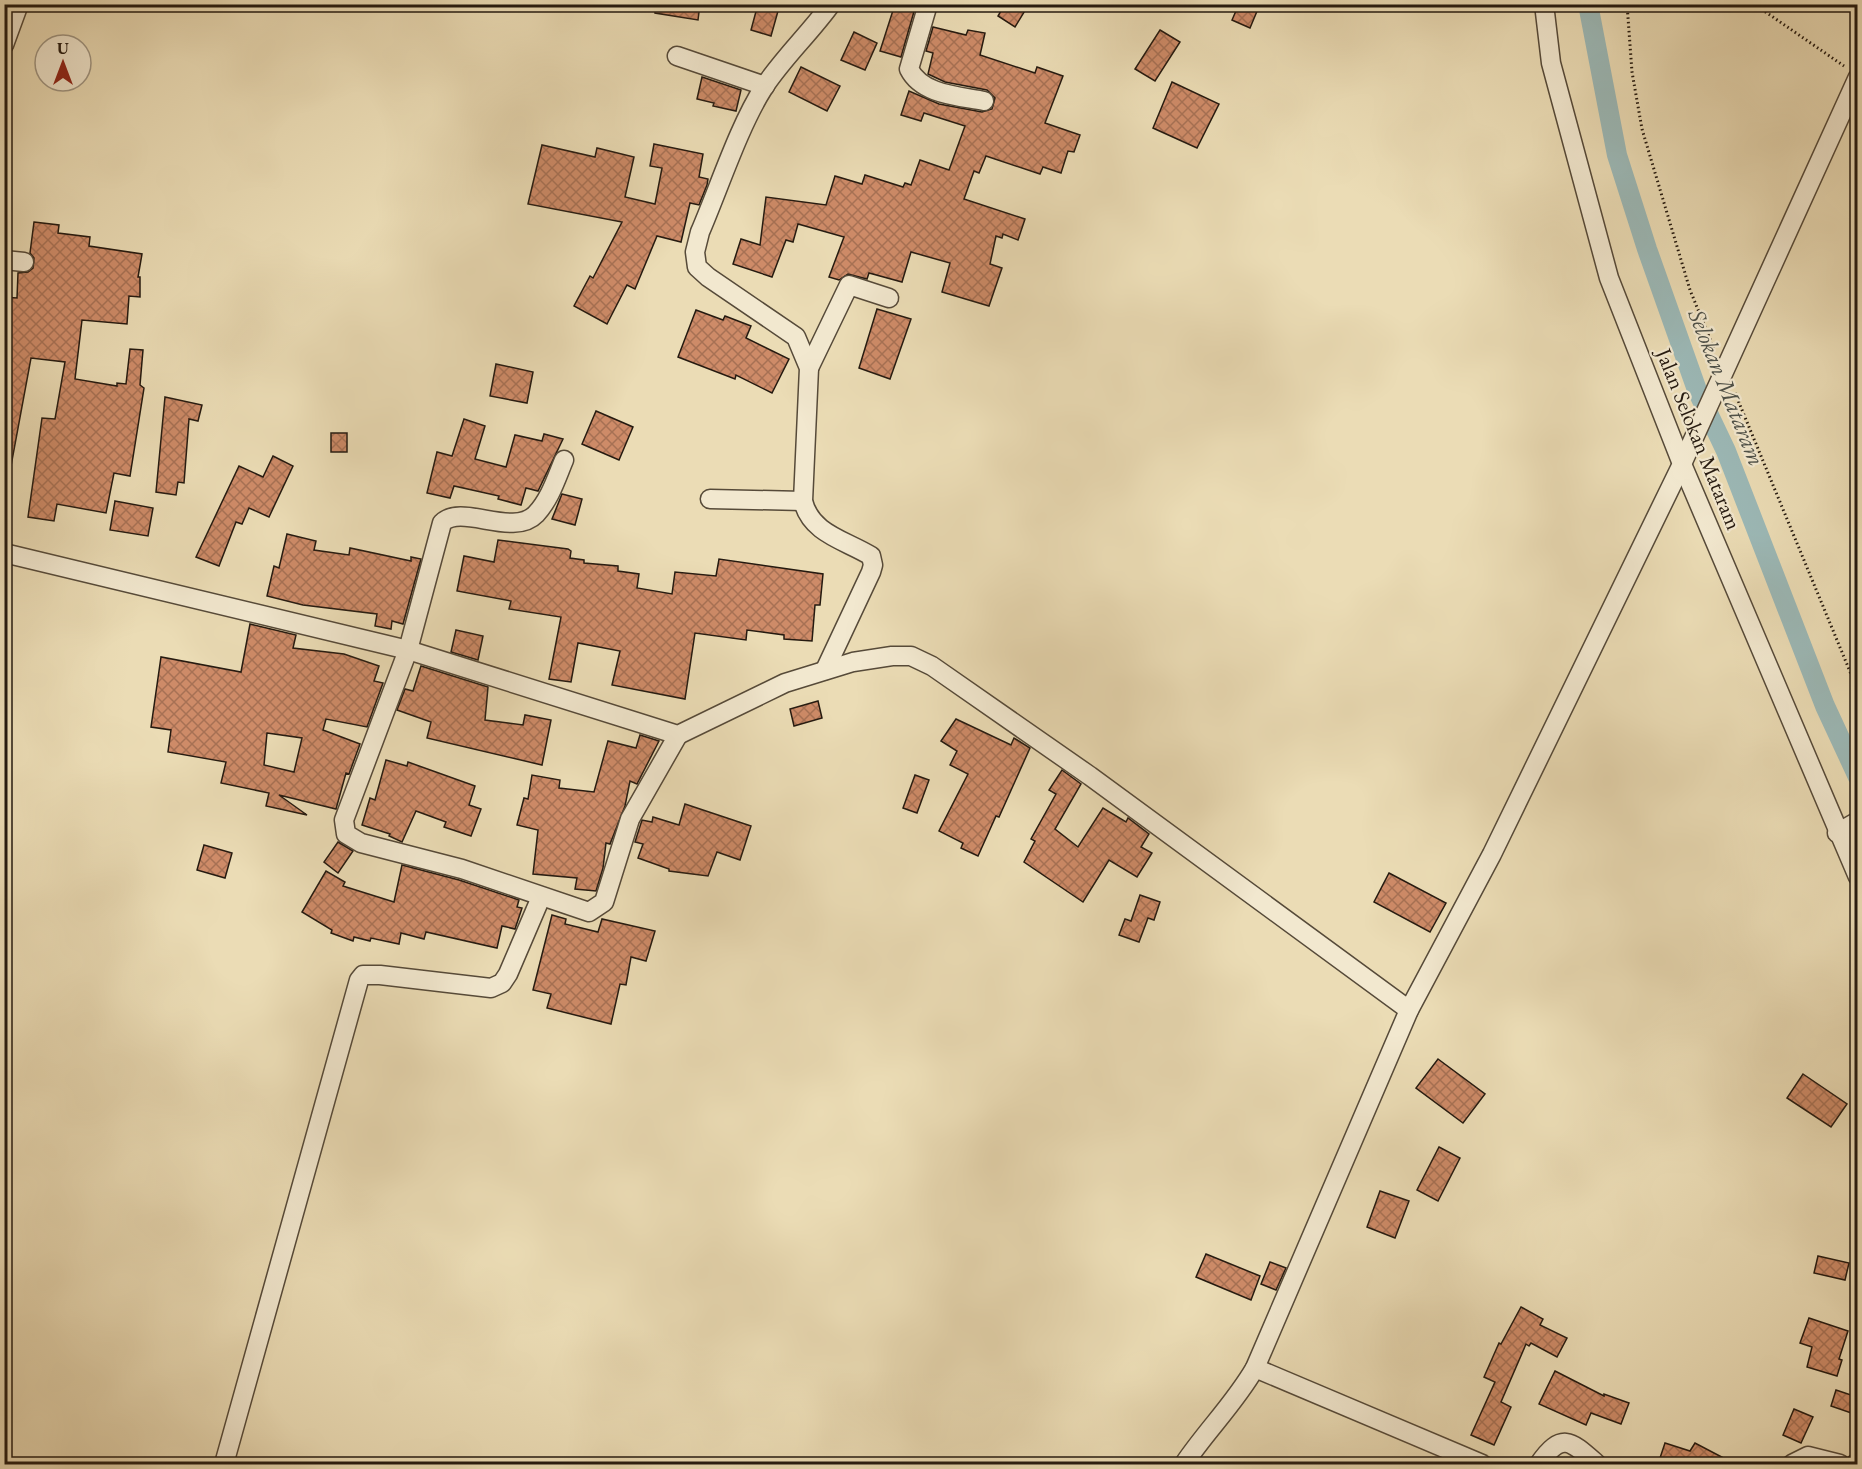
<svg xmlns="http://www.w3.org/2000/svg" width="1862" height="1469" viewBox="0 0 1862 1469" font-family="'EB Garamond',serif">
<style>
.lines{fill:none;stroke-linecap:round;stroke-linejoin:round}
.canal{stroke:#9cb9b7;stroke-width:20}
.building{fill:url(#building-cross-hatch);stroke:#251a10;stroke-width:1.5;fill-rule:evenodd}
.minor-casing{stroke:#564a39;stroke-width:21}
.path{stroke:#251a10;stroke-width:3;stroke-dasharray:1.5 3;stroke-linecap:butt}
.minor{stroke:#f2e8cf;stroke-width:18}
.labels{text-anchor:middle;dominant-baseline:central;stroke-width:4.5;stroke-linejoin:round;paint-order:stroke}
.street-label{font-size:22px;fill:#251a10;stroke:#f2e8cf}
.water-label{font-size:24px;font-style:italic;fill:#4f524a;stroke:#f2e8cf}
</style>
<defs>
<pattern id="building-cross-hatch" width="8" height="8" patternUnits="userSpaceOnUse" patternTransform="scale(1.5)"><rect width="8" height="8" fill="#ce8b68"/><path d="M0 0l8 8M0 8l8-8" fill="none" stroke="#a77154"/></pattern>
</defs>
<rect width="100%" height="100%" fill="#ebdcb5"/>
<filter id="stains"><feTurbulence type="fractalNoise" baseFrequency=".00333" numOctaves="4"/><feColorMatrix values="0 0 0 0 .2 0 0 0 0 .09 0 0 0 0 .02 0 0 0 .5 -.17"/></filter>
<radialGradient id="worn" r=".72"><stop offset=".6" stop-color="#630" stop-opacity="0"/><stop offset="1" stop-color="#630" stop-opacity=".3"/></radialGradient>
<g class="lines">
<polyline class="canal" points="1588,4 1617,155 1647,249 1697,390 1726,451 1825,706 1858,777"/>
</g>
<g class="building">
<polygon points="655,4 700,4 698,20 655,13"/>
<polygon points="758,4 780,4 771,36 751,30"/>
<polygon points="895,4 915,8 901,57 880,51"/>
<polygon points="1005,4 1029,4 1015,27 998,16"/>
<polygon points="1239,4 1260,4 1250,28 1232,20"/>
<polygon points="933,27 966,35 968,30 985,33 980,55 1035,73 1037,67 1063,76 1045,123 1080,135 1074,152 1068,151 1061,173 1043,167 1040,174 986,156 979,173 974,171 964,199 1025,219 1018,240 1003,234 1002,238 996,236 990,264 1002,268 989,306 942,292 950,263 911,252 902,282 869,273 867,279 848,274 839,280 829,277 844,237 798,224 793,242 786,240 772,277 733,264 741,239 760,245 766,197 826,205 835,176 862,184 865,175 903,187 905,183 911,185 920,160 949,170 965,126 924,113 921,121 901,115 909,91 939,104 982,112 992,109 995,98 987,90 945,82 928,74 933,53 926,51"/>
<polygon points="1160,30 1180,42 1155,81 1135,69"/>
<polygon points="854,32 877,43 865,70 841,60"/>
<polygon points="801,67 840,86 827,111 789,92"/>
<polygon points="702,77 741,90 736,111 713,106 714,103 697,99"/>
<polygon points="1172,82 1219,104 1197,148 1153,128"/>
<polygon points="654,144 703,154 699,177 708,179 707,185 699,205 690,203 681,242 657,236 635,289 627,285 607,324 574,306 590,276 593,278 622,222 528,204 542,145 595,157 597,148 634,157 625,197 655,204 662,168 650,166"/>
<polygon points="34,222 59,225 58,233 90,237 89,246 142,254 138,277 140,277 140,297 129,296 127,324 82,320 75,379 117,386 117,383 126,384 130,349 143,350 140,385 144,388 130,476 114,473 106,513 57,504 54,521 28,517 42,418 55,419 65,362 31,358 11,466 4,465 4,297 17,298 18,273 28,272 33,268 34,258 30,253"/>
<polygon points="877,309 911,319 890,379 859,368"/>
<polygon points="696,310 723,320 725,316 751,326 746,338 789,359 772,393 736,375 735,379 678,357"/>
<polygon points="496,364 533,372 527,403 490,396"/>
<polygon points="165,397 202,405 198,421 189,419 184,483 178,482 176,495 156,492"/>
<polygon points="596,411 633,427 619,460 582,444"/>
<polygon points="464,419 485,426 475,459 506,467 515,435 542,441 544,434 563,439 538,491 526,488 521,505 498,499 499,496 454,486 450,498 427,493 437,452 452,456"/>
<rect x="331" y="433" width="16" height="19"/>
<polygon points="273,456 293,466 269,517 249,508 242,524 236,522 219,566 196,557 239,466 263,477"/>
<polygon points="562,494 582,499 575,525 552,519"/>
<polygon points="115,501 153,508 148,536 110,530"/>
<polygon points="287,534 316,541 314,550 349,555 350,548 411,561 411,557 421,559 403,624 392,621 391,629 375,626 377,614 303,605 267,596 274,566 279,568"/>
<polygon points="498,540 568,549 571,551 570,558 584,560 584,563 618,566 618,571 639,574 637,588 672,594 675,572 716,576 719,559 823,574 820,605 815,605 812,641 784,639 784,635 747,630 746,640 695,633 685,699 612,685 620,651 578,643 571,682 549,679 561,617 509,609 511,601 457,591 464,556 494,562"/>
<path d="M250,624L296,635L293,648L344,654L379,666L374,681L383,683L367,727L326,719L323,730L360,744L349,774L346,773L336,809L279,795L307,815L266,806L269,793L221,783L226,762L168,752L171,730L151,727L161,657L241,672ZM267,733L302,738L294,772L264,765Z"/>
<polygon points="456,630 483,636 478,660 451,652"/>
<polygon points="421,666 488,687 485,720 523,725 525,715 551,720 542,765 427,738 431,722 397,710 405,689 413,691"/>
<polygon points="818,701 822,718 794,726 790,709"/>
<polygon points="956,719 1011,745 1014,738 1030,748 999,817 996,816 978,856 961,848 963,843 939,831 968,774 950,765 957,751 941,741"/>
<polygon points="640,735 659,741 637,784 630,781 625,806 610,844 606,843 603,868 596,891 575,889 577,878 533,874 538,830 517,825 524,798 528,799 532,775 560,780 559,788 594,792 608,741 636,748"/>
<polygon points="386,760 407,766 408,762 475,786 469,805 481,809 471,836 444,827 446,822 416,811 402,842 389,836 390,834 362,825 370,798 375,800"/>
<polygon points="1062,770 1081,784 1055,829 1078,847 1103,808 1126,822 1128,818 1149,834 1141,847 1152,853 1137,877 1109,860 1083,902 1024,862 1035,841 1031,839 1056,794 1049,790"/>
<polygon points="915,775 929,780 917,813 903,808"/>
<polygon points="685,804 751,826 740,860 717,852 708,876 669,871 669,869 638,858 643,844 635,842 642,820 652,822 653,817 679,825"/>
<polygon points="338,842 353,851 338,873 324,862"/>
<polygon points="204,845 232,853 225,878 197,870"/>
<polygon points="402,865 459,880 519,900 517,907 522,908 515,929 502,926 497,948 426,932 424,939 401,933 399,944 371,938 370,941 354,937 353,941 331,933 332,930 302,912 326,871 345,882 343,886 394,902"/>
<polygon points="1389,873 1446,903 1430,932 1374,902"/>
<polygon points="1140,895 1160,902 1154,920 1148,918 1139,942 1119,935 1125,919 1131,921"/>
<polygon points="552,915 566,919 565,924 598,932 602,919 655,931 646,961 631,957 626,985 620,984 611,1024 547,1008 551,994 533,990"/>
<polygon points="1438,1059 1485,1094 1463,1123 1416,1088"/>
<polygon points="1803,1074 1847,1104 1831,1127 1787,1098"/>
<polygon points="1439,1147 1460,1158 1438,1201 1417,1190"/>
<polygon points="1380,1191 1409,1201 1395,1238 1367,1227"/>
<polygon points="1206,1254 1260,1276 1251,1300 1196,1277"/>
<polygon points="1818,1256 1849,1263 1845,1280 1814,1273"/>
<polygon points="1270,1262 1286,1268 1276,1290 1261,1284"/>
<polygon points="1521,1307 1543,1319 1540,1325 1567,1338 1557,1357 1531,1343 1529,1346 1526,1344 1501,1402 1511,1407 1494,1445 1471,1435 1495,1382 1484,1377 1499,1343 1501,1344"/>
<polygon points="1809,1318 1848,1331 1839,1359 1842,1360 1837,1376 1807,1367 1812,1347 1800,1343"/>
<polygon points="1555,1371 1604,1396 1604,1394 1629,1403 1621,1424 1591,1413 1586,1425 1539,1404"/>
<polygon points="1836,1390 1857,1397 1857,1415 1831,1406"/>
<polygon points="1794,1409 1813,1417 1801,1443 1783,1435"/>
<polygon points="1665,1443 1690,1451 1695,1443 1735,1464 1658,1464"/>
</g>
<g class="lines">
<defs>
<g id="minor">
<path d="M928,4L909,69C922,95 959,96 984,101"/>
<polyline points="1544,4 1551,63 1609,278 1682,464 1858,877"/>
<polyline points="4,45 19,4"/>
<polyline points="677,56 765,86"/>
<polyline points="4,260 24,262"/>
<polyline points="809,368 849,285 889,298"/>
<path d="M564,460C556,479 550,499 536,514C513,538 461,503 442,523L408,650L344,820L346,834L361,843L462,869L589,912L604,902L630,819L678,735"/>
<polyline points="710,499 803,501"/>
<polyline points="4,553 408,650 678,735 785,683 853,662 892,656 911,656 932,666 1090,776 1409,1010"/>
<path d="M825,670L871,572L873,565L871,556C845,540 811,534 803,501L809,368L796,337L708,277L697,267L695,252L700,232C719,188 739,126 764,87C783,58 810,33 831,4"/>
<polyline points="1837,833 1858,821"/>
<polyline points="1255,1368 1482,1464"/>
<polyline points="224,1464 359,980 363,975 380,975 491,988 502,983 508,974 541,897"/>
<path d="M1184,1464C1206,1431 1235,1403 1255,1368L1409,1010L1492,854L1682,464L1858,77"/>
<path d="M1539,1464C1562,1431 1571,1441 1597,1464"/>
<polyline points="1792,1464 1808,1456 1840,1464"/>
<polyline points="1855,1464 1858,1462"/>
</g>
</defs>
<use href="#minor" class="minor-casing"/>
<g class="path">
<polyline points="1627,4 1632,72 1642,129 1690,290 1714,349"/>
<polyline points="1754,4 1844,66"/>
<polyline points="1735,393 1858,691"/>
</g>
<use href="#minor" class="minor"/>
</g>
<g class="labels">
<g class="street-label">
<text transform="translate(1699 439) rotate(68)">Jalan Selokan Mataram</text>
</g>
<g class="water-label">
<text transform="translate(1727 387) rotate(68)">Selokan Mataram</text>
</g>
</g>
<rect width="1862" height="1469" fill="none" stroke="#ebdcb5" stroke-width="24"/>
<rect x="6" y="6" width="1850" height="1457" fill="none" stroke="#251a10" stroke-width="3"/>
<rect x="12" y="12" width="1838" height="1445" fill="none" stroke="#251a10" stroke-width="1.5"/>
<g transform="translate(63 63)"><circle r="28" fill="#f2e8cf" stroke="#a09683" stroke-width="1.5"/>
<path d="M0-4.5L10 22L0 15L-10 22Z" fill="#8f2418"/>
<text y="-9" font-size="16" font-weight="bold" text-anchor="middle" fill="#251a10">U</text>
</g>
<rect width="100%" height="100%" filter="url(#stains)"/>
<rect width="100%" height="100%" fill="url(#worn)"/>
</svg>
